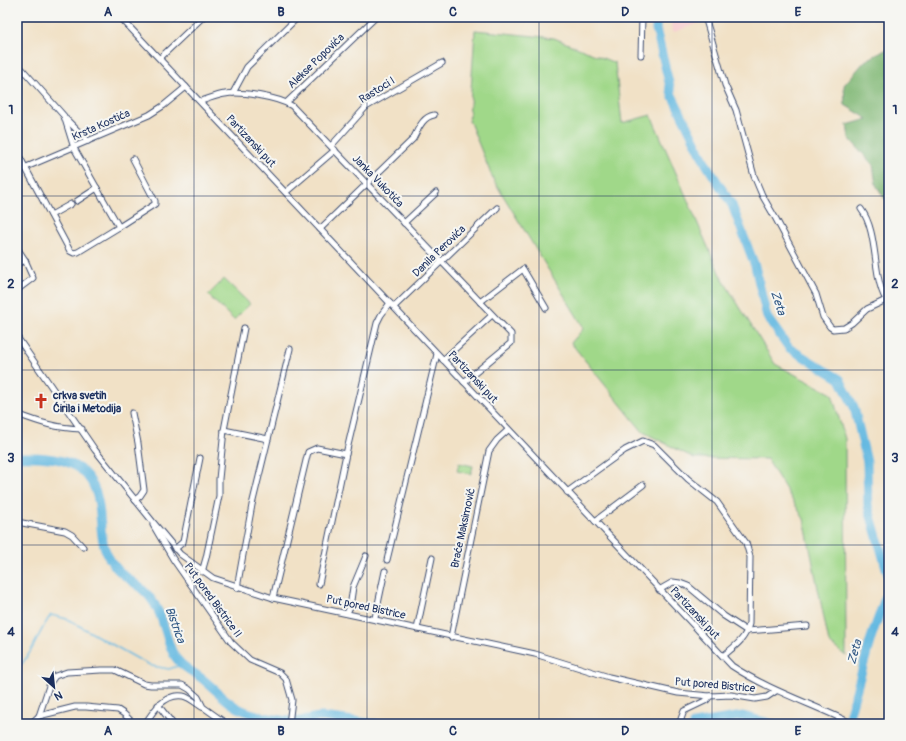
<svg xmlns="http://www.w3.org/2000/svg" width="906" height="741" viewBox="0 0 906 741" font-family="Pangolin,sans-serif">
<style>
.built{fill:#f7cfd1}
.green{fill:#a0d889;stroke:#5e8474}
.forest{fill:#80b875;stroke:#4e746a}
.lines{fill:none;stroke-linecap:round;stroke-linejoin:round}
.stream{stroke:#65b9e1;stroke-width:1.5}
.river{stroke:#65b9e1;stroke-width:9}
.minor-casing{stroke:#3b4a6e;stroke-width:7}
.minor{stroke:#fff;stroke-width:5}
.grid{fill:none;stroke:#1b2f5e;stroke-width:1;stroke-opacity:0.55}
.labels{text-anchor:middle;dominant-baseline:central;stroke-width:4;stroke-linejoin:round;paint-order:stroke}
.street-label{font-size:11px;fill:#1b2f5e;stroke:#f6f6f2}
.poi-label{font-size:11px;font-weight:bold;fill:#1b2f5e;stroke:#f6f6f2;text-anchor:start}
.water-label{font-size:12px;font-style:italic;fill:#315885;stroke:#f6f6f2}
.neatline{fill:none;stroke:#1b2f5e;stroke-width:1.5}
.grid-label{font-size:13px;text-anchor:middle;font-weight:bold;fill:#1b2f5e}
</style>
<rect width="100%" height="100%" fill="#f6f6f2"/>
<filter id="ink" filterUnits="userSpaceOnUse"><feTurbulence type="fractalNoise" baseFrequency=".025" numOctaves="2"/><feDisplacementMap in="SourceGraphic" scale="8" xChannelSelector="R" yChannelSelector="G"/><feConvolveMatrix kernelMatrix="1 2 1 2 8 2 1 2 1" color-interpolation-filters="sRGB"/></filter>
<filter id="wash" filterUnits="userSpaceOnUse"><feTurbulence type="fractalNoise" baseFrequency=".012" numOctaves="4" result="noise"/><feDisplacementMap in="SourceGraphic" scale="16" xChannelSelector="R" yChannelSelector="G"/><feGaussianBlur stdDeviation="0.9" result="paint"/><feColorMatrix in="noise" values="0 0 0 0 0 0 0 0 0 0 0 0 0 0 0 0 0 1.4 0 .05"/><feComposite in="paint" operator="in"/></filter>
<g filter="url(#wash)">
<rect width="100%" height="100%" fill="#f1e1c6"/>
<polygon class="built" points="671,17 715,17 672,33"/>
<g class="green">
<polygon points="475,30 554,38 615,63 622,123 651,115 720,275 775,364 832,394 845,439 846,656 829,643 804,519 767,459 694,458 643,432 571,343 584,328 493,179 469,120"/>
<polygon points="224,279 250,304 234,320 208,295"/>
<polygon points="459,463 473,466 471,474 457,471"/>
</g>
<polygon class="forest" points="889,48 889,199 885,199 876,185 873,165 849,138 847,125 868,119 845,105 844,85 865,61"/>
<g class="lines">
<path class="stream" d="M17,669C33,654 38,632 51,615L67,619L138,659L152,666L169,669L181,665"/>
<g class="river">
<polyline points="657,17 656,29 672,95 706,164 732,205 755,266 767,317 789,348 840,379 854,407 867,462 868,506 889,578"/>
<path d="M17,457C53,456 89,458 98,500C102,519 99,539 108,556C117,575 136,581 149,596C163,613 164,632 172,651C178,666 193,671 205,681C217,691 226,702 240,709C252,715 285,722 299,721C306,720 315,717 322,717C340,719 359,722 376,724"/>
<polyline points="693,724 743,716 773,724"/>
<polyline points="847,724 871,638 889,587"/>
</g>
</g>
</g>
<g filter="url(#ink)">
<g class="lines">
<defs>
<g id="minor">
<path d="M120,17L732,666C770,691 813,704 853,724"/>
<polyline points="706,20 725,85 736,110 754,176 762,195 776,219 816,294 823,317 830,327 833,329 844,328 852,323 867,309 886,300"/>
<polyline points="641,55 642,17"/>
<polyline points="160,58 203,17"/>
<polyline points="233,93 247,67 298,17"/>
<path d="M201,101C208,99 217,95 225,94C240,91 278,97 292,106L511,334V343L464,382"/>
<polyline points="287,102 376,17"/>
<polyline points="65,118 88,141"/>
<polyline points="331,146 366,107 442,63"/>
<polyline points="17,152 70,251 74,253 78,252 119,227 74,148 64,116 23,70"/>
<polyline points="17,171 149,115 163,106 186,87"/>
<polyline points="286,192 335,150"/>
<polyline points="77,201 97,188"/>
<path d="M861,209C880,234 871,282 889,304"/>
<polyline points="51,215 71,204"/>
<polyline points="404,223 436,193"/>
<polyline points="119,227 155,204 155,201 133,159"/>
<path d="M320,229L413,139C418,130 422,117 434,115"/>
<polyline points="17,248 25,260 17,264"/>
<polyline points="17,290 33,278 25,260"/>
<polyline points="480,302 523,269 546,308"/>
<polyline points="394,307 497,208"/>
<polyline points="17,337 95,450 153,522 180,554 213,578 273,598 535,654 609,677 678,693 710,696 731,695 755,699 767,697 776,691"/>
<polyline points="443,360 492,315"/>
<polyline points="132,413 138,443 144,490 140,496 135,500"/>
<path d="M17,414C41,423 56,428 82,429"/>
<polyline points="224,430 268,439"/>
<path d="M567,492L625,450L643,441L654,445L688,479L717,502L746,543L750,557L749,624C745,640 735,646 723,656"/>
<polyline points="595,521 643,485"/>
<polyline points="17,522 65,531 72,535 83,547"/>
<polyline points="153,525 173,559 231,642 250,660 280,673 286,679 292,700 289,724"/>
<polyline points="175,549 183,542 200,458"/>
<polyline points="387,560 437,354"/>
<polyline points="202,572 206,558 219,496 219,479 224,430 244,328"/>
<polyline points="319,584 346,454 377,323 381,315 390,303"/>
<polyline points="237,588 252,505 290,349"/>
<polyline points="659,590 673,582 680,583 688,586 724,616 747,631 807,626"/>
<polyline points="273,598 308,452 317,448 346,454"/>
<polyline points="347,613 350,607 353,587 366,556"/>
<polyline points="375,618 385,571"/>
<polyline points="417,629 432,558"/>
<polyline points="451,637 489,451 497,440 508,430"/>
<polyline points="158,705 173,724"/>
<polyline points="39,716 75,707 86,707 118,710 124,714 134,724"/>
<polyline points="30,724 39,716 50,683 55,676 67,672 101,670 115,670 144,684 151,685 182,685 189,689 198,697 203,707 227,724"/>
<path d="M145,724C153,711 165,693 183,696C189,697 197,704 202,707"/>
<polyline points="682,724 681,719 684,711 707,700 710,696"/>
</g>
</defs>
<use href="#minor" class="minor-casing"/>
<use href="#minor" class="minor"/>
</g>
</g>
<path class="grid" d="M194,17V724M367,17V724M539,17V724M712,17V724M17,196H889M17,370H889M17,545H889"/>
<defs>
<symbol id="church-bare" viewBox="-9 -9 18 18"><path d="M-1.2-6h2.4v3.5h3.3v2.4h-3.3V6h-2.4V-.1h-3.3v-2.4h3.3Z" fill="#c8321e" stroke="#f6f6f2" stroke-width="2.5" paint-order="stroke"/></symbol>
</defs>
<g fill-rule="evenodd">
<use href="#church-bare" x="30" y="390" width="22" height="22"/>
</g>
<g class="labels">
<g class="street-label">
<text transform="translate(316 61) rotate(-44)">Alekse Popovića</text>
<text transform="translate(377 90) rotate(-32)">Rastoci I</text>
<text transform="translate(101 125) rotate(-24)">Krsta Kostića</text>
<text transform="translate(251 141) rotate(47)">Partizanski put</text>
<text transform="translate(378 181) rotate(46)">Janka Vukotića</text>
<text transform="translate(439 251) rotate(-44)">Danila Perovića</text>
<text transform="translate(473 377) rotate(47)">Partizanski put</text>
<text transform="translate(463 528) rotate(-78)">Braće Maksimović</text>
<text transform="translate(213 600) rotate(54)">Put pored Bistrice II</text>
<text transform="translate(366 607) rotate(12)">Put pored Bistrice</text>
<text transform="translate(695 613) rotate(47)">Partizanski put</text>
<text transform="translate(715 685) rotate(5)">Put pored Bistrice</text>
</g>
<g class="poi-label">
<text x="53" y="395">crkva svetih<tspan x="53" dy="13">Ćirila i Metodija</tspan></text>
</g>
<g class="water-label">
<text transform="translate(778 303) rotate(72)">Zeta</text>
<text transform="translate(175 625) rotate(70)">Bistrica</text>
<text transform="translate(855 652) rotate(-74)">Zeta</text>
</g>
</g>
<rect width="906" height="741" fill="none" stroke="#f6f6f2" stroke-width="44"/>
<g transform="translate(54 687) rotate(153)" stroke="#f6f6f2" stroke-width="3" paint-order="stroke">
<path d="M0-3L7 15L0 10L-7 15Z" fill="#1b2f5e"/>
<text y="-6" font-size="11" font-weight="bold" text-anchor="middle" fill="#1b2f5e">N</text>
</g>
<rect x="22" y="22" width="862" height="697" class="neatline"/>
<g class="grid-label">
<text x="108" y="16">A</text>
<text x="281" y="16">B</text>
<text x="453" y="16">C</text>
<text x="625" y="16">D</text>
<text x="798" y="16">E</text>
<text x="11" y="114">1</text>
<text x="895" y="114">1</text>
<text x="11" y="288">2</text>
<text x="895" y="288">2</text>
<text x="11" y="462">3</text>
<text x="895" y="462">3</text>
<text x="11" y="636">4</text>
<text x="895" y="636">4</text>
<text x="108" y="735">A</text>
<text x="281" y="735">B</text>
<text x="453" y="735">C</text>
<text x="625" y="735">D</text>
<text x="798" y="735">E</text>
</g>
</svg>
